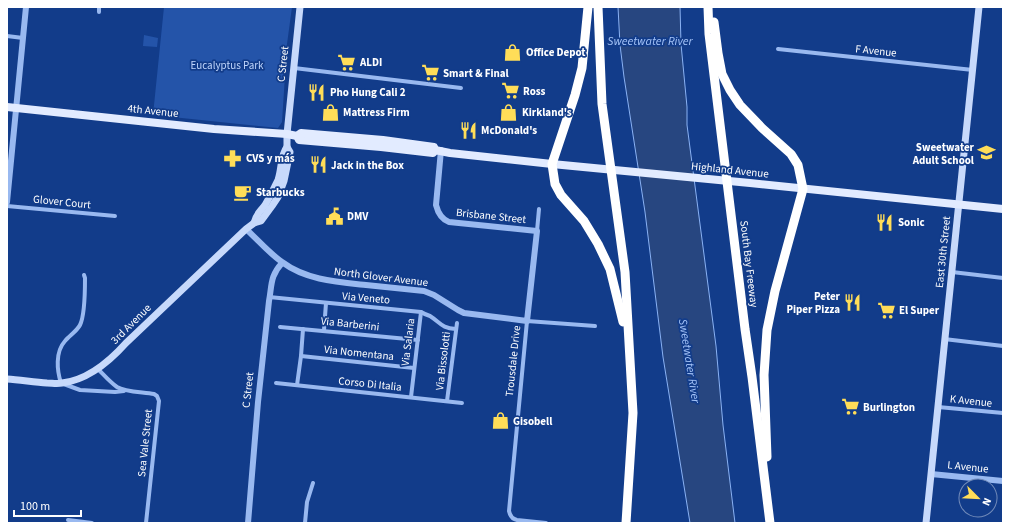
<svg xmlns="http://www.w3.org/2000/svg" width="1010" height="530" viewBox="0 0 1010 530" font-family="'Source Sans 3',sans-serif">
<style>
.green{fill:#2454a9}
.water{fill:#274680;stroke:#8ab2f4}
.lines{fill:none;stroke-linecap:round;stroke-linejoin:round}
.minor{stroke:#99b9f0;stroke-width:4}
.tertiary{stroke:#99b9f0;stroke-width:6}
.secondary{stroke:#c7d9fb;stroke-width:7}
.primary{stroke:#e2ebff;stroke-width:8}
.motorway{stroke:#fff;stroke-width:9}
.labels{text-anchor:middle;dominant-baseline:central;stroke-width:3.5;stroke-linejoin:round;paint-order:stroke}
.street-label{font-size:11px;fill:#fff;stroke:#123c8a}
.poi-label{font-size:11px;font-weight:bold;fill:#fff;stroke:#123c8a;text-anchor:start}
.park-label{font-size:11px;fill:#bfd5fc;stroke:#123c8a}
.water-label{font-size:12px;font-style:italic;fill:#a4c3f8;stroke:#123c8a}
</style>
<rect width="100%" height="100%" fill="#123c8a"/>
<g class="green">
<polygon points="164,7 292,7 287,44 282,122 278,128 153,115"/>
<polygon points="144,35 158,38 157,47 143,46"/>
</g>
<polygon class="water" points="618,7 680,7 681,44 687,107 687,125 716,346 723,425 735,523 690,523 663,357 645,212 624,77 620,45"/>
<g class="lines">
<g class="minor">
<polyline points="99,12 99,7"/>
<polyline points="7,36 23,38"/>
<polyline points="778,49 973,70"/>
<polyline points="294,68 461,88"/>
<polyline points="7,206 115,216"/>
<polyline points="537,231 539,209"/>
<polyline points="952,272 1003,278"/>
<path d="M84,275L85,278C85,290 85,315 80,325C77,331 69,336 65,341C55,352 57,371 61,383L80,390L115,392L124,391"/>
<path d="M269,297L421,312C424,314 427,315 430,316C441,323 441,328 456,329"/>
<polyline points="280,327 418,340"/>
<polyline points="324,330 326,303"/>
<polyline points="944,339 1003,346"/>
<polyline points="301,356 414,368"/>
<path d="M98,369C104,375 110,382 117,387C125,392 143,392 154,394L157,396L159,401L146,523"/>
<polyline points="276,383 462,403"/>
<polyline points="297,385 301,356 303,329"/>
<polyline points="411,397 421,312"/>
<polyline points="447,401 457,323"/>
<polyline points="938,407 1003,413"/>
<polyline points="68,520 92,523"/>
<polyline points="305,523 307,502 313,483"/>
<path d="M546,523L517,520C512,519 510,516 509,511L527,321L595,326"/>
</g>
<g class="tertiary">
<polyline points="7,202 26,7"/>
<path d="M246,229C258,240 269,253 282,262C306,280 337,282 366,285C386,287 405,289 424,291L434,295L458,310L464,313L527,321L537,231L449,222C441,219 438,213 436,205L441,150"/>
<polyline points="931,474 1003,481"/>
<path d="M248,523L258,402L269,301C272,285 270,276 282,263"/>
</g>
<g class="secondary">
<path d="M254,223C256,214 260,212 265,205C270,197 274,188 278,180C282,169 280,156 287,147"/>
<path d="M7,379C20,380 34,382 47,383C52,383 57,384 62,383C88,380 109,362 126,343L246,229L254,223L261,221L272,206L278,197L284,181L290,152L287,147V134L300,7"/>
<polyline points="926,523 979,7"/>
</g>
<g class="primary">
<polyline points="7,107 214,129 287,134 297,136 299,140 381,147 433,153 435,150 450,153 552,164 750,183 1003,209"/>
<polyline points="297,136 301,133 383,140 434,147 435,150"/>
</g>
<g class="motorway">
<polyline points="588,7 582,68 575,95 552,164 555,184 561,195 584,221 598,244 610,269 623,322"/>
<polyline points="598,7 602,104 625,272 633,413 626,523"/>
<polyline points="708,7 709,34 745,329 752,377 770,523"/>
<polyline points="714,22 718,53 722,74 730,90 740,105 762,128 791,154 798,165 803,189 775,291 767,330 764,375 767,457"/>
</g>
</g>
<defs>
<symbol id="shop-bare" viewBox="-9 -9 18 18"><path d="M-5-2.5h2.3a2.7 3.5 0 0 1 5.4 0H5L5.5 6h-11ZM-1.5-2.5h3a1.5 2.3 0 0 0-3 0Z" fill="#ffdd58" stroke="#123c8a" stroke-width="2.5" paint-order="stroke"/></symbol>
<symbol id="supermarket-bare" viewBox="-9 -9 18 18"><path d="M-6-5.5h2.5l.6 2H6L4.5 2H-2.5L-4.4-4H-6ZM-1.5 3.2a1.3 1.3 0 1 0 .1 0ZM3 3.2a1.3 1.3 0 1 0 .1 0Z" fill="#ffdd58" stroke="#123c8a" stroke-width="2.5" paint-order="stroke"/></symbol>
<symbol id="restaurant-bare" viewBox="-9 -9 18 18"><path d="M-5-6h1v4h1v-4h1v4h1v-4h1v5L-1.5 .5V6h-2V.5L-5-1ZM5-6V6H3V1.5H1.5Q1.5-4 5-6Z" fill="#ffdd58" stroke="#123c8a" stroke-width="2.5" paint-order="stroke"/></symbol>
<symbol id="school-bare" viewBox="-9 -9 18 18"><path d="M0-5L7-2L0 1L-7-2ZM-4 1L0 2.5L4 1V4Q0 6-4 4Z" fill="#ffdd58" stroke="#123c8a" stroke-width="2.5" paint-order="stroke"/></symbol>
<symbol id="pharmacy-bare" viewBox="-9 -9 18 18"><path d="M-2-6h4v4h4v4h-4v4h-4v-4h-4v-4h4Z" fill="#ffdd58" stroke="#123c8a" stroke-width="2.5" paint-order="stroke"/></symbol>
<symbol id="cafe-bare" viewBox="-9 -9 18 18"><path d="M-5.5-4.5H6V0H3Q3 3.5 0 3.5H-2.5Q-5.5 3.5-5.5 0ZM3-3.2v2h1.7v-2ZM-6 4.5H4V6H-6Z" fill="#ffdd58" stroke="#123c8a" stroke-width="2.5" paint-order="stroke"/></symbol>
<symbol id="civic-bare" viewBox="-9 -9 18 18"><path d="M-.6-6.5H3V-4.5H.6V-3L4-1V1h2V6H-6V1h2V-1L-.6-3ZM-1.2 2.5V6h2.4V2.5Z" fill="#ffdd58" stroke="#123c8a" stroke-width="2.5" paint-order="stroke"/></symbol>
</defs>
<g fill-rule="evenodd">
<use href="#shop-bare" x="500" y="40" width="25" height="25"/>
<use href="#supermarket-bare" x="334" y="50" width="25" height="25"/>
<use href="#supermarket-bare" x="418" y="60" width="25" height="25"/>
<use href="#supermarket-bare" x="498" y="78" width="25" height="25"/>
<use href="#restaurant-bare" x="304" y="80" width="25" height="25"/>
<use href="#shop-bare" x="318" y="100" width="25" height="25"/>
<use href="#shop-bare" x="496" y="100" width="25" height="25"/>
<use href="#restaurant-bare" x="456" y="118" width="25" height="25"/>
<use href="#school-bare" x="974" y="140" width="25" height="25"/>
<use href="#pharmacy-bare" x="220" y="146" width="25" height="25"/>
<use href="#restaurant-bare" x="306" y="152" width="25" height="25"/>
<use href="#cafe-bare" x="230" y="180" width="25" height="25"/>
<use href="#civic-bare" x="322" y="204" width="25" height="25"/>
<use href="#restaurant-bare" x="872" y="210" width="25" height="25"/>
<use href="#restaurant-bare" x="840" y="290" width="25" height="25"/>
<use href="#supermarket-bare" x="874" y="298" width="25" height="25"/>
<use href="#supermarket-bare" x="838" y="394" width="25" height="25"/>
<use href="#shop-bare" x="488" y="408" width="25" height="25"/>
</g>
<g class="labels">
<g class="street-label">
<text transform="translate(876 51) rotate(6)">F Avenue</text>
<text transform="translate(283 64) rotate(-84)">C Street</text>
<text transform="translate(153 111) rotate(6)">4th Avenue</text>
<text transform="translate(730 170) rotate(6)">Highland Avenue</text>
<text transform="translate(62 202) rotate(6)">Glover Court</text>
<text transform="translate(491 216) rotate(6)">Brisbane Street</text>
<text transform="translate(943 252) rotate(-84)">East 30th Street</text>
<text transform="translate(749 264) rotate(83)">South Bay Freeway</text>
<text transform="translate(381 277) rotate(7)">North Glover Avenue</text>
<text transform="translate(366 298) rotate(5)">Via Veneto</text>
<text transform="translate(131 324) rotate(-45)">3rd Avenue</text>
<text transform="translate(350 324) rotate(6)">Via Barberini</text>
<text transform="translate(408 342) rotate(-83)">Via Salaria</text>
<text transform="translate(359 353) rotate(6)">Via Nomentana</text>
<text transform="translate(443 361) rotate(-83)">Via Bissolotti</text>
<text transform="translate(513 361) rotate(-84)">Trousdale Drive</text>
<text transform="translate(370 384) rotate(6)">Corso Di Italia</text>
<text transform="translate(248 390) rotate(-84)">C Street</text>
<text transform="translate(971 401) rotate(6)">K Avenue</text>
<text transform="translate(145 443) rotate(-84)">Sea Vale Street</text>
<text transform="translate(968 467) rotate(6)">L Avenue</text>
</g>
<g class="poi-label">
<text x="526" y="52">Office Depot</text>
<text x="360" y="62">ALDI</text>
<text x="443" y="73">Smart &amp; Final</text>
<text x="523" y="91">Ross</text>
<text x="330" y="92">Pho Hung Cali 2</text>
<text x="343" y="112">Mattress Firm</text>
<text x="522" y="112">Kirkland's</text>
<text x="481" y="130">McDonald's</text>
<text x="974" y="147" text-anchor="end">Sweetwater<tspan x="974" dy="13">Adult School</tspan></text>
<text x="246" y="158">CVS y más</text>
<text x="331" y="165">Jack in the Box</text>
<text x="256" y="192">Starbucks</text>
<text x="347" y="216">DMV</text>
<text x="898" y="222">Sonic</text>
<text x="840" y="296" text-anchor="end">Peter<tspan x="840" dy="13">Piper Pizza</tspan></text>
<text x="899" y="310">El Super</text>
<text x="863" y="407">Burlington</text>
<text x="513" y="421">Gisobell</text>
</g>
<g class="park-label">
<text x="227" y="65">Eucalyptus Park</text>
</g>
<g class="water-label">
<text x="650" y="41">Sweetwater River</text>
<text transform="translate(689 361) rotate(81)">Sweetwater River</text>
</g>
</g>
<rect width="1010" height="530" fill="none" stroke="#ffffff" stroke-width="16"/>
<g transform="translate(978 498) rotate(114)"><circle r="19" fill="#123c8a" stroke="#718ab9"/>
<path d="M0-3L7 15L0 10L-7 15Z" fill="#ffdd58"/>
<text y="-6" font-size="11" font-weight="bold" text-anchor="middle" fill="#ffffff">N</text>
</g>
<path d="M14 510v6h67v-6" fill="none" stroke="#ffffff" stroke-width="2"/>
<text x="20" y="510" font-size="12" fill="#ffffff" stroke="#123c8a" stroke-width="3" paint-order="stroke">100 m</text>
</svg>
